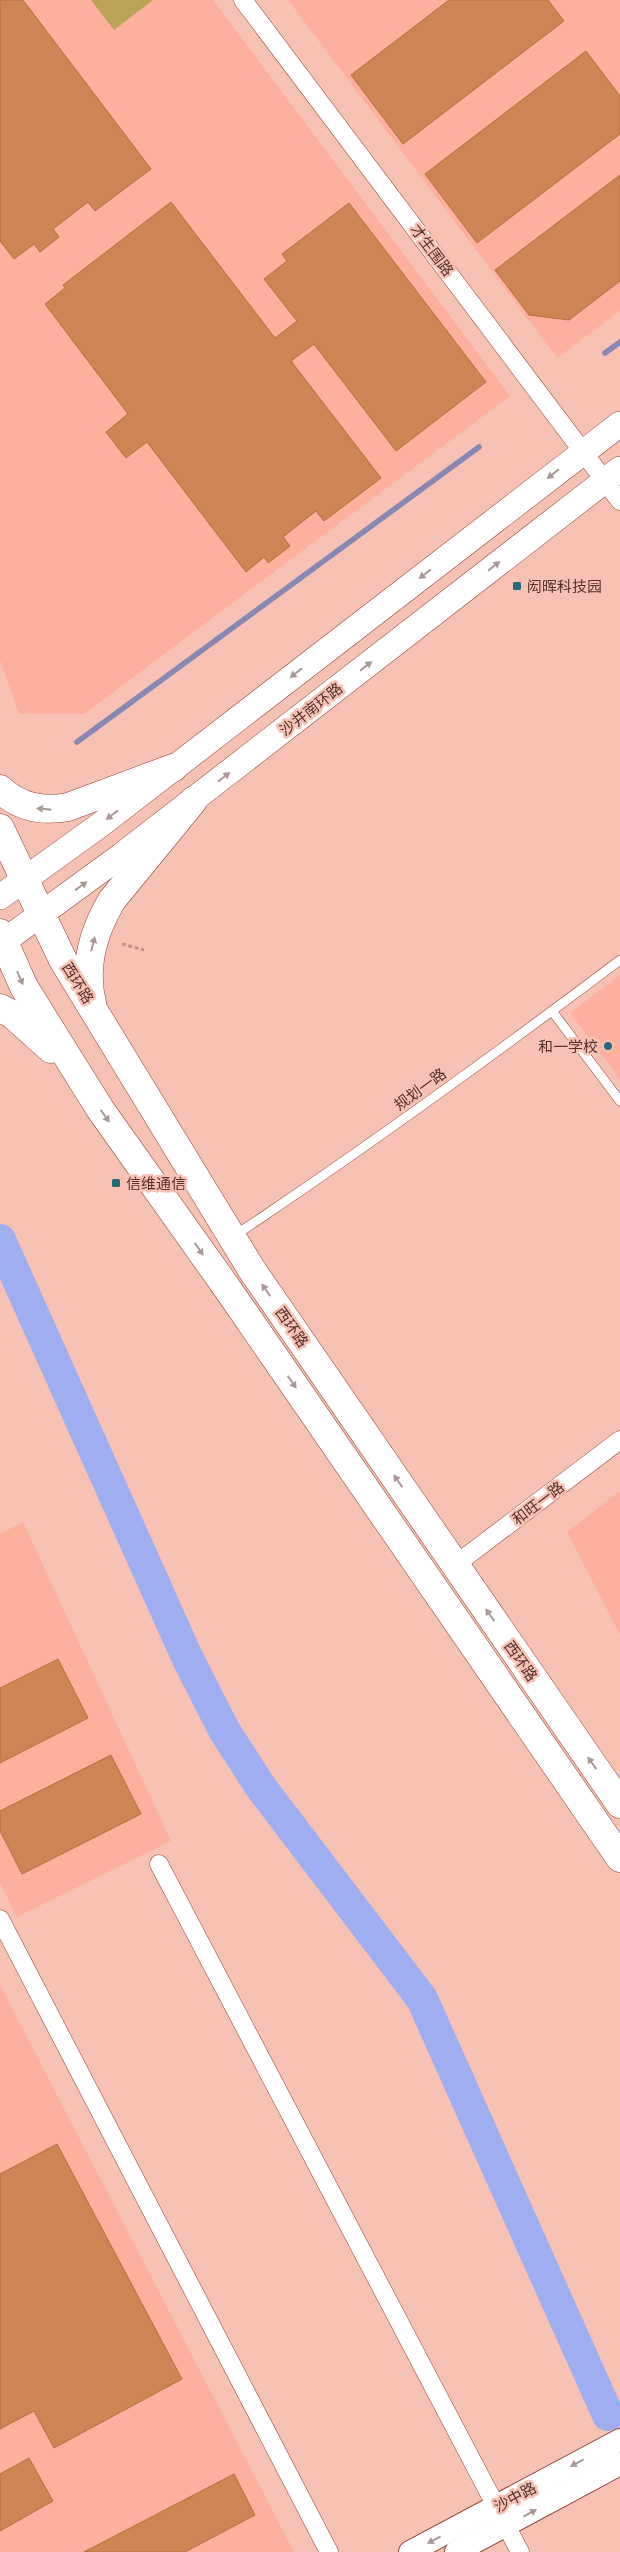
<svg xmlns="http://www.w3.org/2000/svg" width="620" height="2552" viewBox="0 0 620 2552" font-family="Manrope,'Noto Sans SC',sans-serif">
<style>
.built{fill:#feb09e}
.green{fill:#bba458}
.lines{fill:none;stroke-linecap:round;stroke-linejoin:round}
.stream{stroke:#8888b5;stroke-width:5.5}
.river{stroke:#9eaef1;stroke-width:32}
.building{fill:#cd8556;stroke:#b46e3f}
.service-casing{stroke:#914433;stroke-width:10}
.minor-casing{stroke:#914433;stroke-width:19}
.tertiary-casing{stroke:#914433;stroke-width:24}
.secondary-casing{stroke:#914433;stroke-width:26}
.primary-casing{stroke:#914433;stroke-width:29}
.path{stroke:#c29286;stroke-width:3;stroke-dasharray:4 2.5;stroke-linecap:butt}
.service{stroke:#fff;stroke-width:9}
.minor{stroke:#fff;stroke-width:18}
.tertiary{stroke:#fff;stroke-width:22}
.secondary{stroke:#fff;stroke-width:25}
.primary{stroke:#fff;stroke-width:28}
.oneway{fill:#aa9894}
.poi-dot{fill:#246a79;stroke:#f7c1b4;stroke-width:2}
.labels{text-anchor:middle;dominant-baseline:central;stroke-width:5;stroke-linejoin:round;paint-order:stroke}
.street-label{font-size:15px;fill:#543028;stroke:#f7c1b4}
.poi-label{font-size:15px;fill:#543028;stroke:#f7c1b4;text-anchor:start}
</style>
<rect width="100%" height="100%" fill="#f7c1b4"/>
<g class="built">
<polygon points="0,0 213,0 510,396 84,714 19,714 0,660"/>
<polygon points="288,0 620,0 620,311 557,358"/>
<polygon points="620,975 620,1079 570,1013"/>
<polygon points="620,1491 620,1635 567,1532"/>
<polygon points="23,1522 171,1841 17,1917 0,1883 0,1534"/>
<polygon points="0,1985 294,2552 0,2552"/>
</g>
<polygon class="green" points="91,0 153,0 114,30"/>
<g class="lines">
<g class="stream">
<polyline points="605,353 620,342"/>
<polyline points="77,742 479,447"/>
</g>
<polyline class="river" points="0,1240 187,1657 224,1730 260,1786 422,1999 608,2415"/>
</g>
<g class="building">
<polygon points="0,0 23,0 151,169 95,211 88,202 53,229 59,237 40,252 34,244 14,259 0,241"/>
<polygon points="449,0 548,0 564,21 403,144 351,75"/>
<polygon points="586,51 620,96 620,134 477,243 425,174"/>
<polygon points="620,175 620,281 569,320 529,315 495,270"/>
<polygon points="171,202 275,338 297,321 264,279 287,261 282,254 349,203 486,382 396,451 314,344 291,361 381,478 324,521 316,511 283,537 290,546 268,563 264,557 246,572 147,442 126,458 106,432 128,414 45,304 65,288 63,285"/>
<polygon points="58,1659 88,1718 0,1763 0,1688"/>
<polygon points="111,1755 141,1814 22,1874 0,1831 0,1811"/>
<polygon points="57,2144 182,2379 54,2448 34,2411 0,2429 0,2174"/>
<polygon points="29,2458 53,2501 0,2531 0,2474"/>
<polygon points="234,2474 255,2515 185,2552 84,2552"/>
</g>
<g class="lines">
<defs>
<g id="service">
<polyline points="552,1011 620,1101"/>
<path d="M234,1236C366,1148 494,1055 620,960"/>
</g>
<g id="minor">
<polyline points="243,0 620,501"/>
<polyline points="455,1565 620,1440"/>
<polyline points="159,1864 520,2552"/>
<polyline points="0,1919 329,2552"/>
</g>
<g id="tertiary">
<polyline points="410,2552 620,2440"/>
<polyline points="456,2552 620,2464"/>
</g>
<g id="secondary">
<polyline points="0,897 100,825 620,424"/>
<polyline points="0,944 122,855 620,469"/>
</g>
<g id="primary">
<path d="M0,789C19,807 42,812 68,807L173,768"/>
<polyline points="0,828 63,960 252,1270 620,1804"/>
<polyline points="0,933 24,987 100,1109 227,1288 620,1858"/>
<path d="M92,1003C83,966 93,932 112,900L193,801"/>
<polyline points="0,1008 12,1014 51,1049"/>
</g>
</defs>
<use href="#service" class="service-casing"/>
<use href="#minor" class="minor-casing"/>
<use href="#tertiary" class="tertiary-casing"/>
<use href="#secondary" class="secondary-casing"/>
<use href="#primary" class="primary-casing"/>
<polyline class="path" points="122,944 144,950"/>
<use href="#service" class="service"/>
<use href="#minor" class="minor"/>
<use href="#tertiary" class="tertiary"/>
<use href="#secondary" class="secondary"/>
<use href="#primary" class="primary"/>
</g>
<defs><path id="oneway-solid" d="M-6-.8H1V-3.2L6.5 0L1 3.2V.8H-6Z" transform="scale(1.25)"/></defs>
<g class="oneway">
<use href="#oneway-solid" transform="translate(553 474) rotate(142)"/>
<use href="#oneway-solid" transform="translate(494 566) rotate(-38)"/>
<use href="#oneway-solid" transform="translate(425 574) rotate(142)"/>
<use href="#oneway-solid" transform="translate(366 666) rotate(-38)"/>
<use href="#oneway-solid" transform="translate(296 673) rotate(142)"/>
<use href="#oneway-solid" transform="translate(224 777) rotate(-38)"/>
<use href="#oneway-solid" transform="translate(44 809) rotate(-174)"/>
<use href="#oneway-solid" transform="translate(112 815) rotate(142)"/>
<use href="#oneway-solid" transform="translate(81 886) rotate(-36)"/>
<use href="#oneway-solid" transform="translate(93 944) rotate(-76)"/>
<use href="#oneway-solid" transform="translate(20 978) rotate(66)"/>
<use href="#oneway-solid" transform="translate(105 1116) rotate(55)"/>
<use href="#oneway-solid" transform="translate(199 1249) rotate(55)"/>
<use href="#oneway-solid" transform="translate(266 1290) rotate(-125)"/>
<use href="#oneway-solid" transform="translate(292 1382) rotate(55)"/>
<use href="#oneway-solid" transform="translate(398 1481) rotate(-125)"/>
<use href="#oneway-solid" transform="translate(490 1615) rotate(-125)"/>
<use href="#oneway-solid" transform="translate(592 1763) rotate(-125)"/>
<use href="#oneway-solid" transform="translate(577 2463) rotate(152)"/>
<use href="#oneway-solid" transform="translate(530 2513) rotate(-28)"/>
<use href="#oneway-solid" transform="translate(434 2540) rotate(152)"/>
</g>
<g class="poi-dot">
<rect x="512" y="581" width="10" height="10" rx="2.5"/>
<circle cx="608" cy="1046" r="5"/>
<rect x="111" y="1178" width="10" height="10" rx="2.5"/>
</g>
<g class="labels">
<g class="street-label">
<text transform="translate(432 250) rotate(53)">才生围路</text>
<text transform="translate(311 709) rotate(-38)">沙井南环路</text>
<text transform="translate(78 983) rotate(58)">西环路</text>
<text transform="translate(420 1089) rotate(-36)">规划一路</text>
<text transform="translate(292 1327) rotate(55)">西环路</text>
<text transform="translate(538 1503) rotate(-37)">和旺一路</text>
<text transform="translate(521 1661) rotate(55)">西环路</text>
<text transform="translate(515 2497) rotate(-28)">沙中路</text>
</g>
<g class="poi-label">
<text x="527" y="586">闳晖科技园</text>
<text x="598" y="1046" text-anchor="end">和一学校</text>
<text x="126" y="1183">信维通信</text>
</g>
</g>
</svg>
